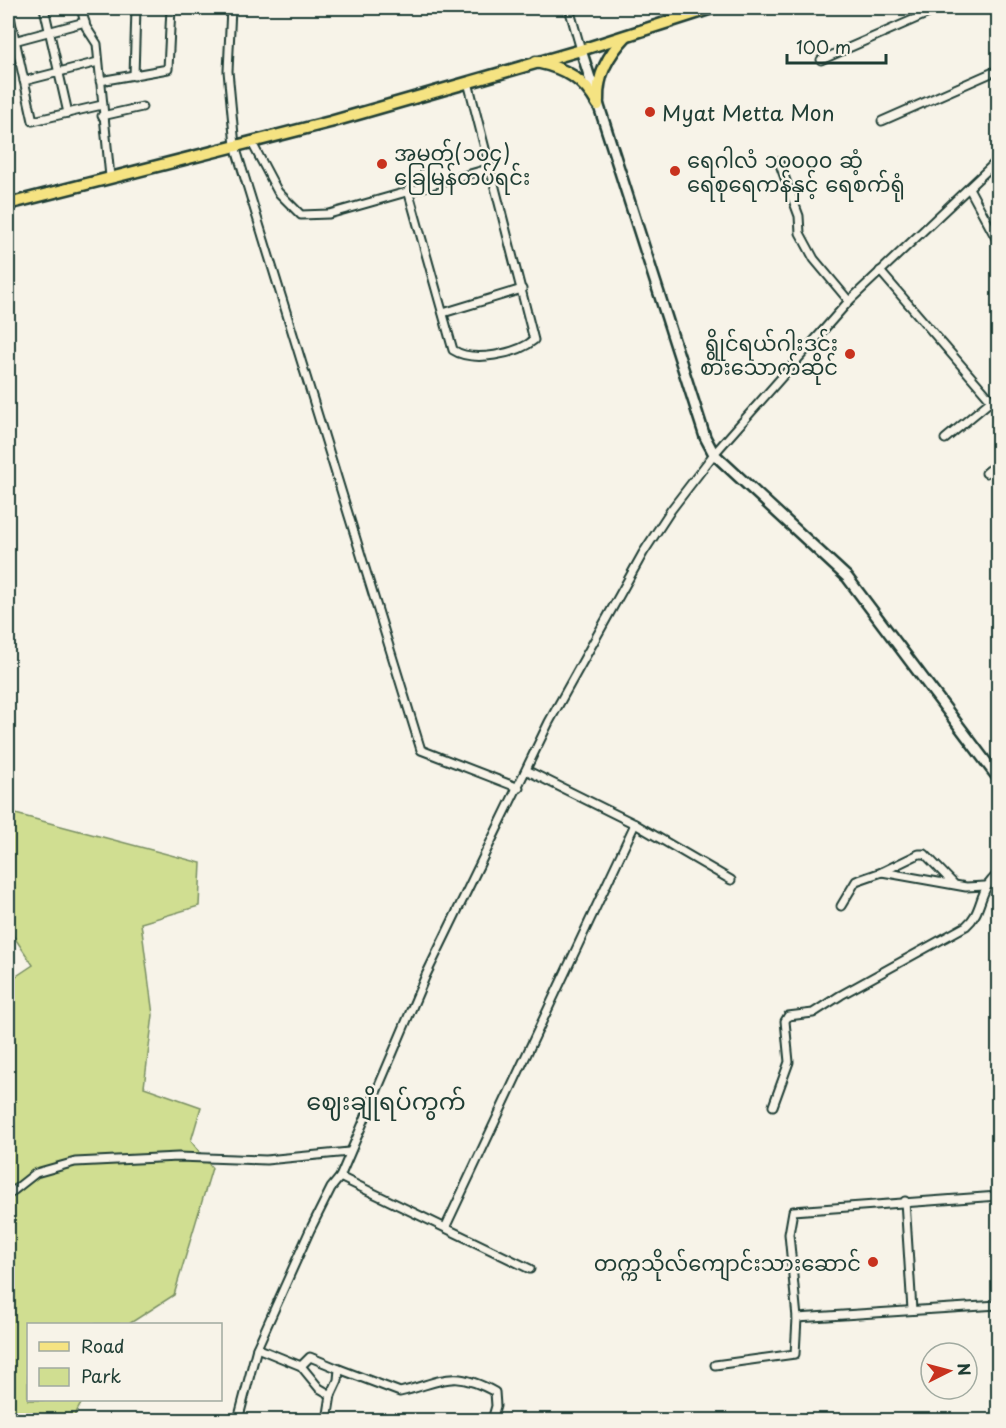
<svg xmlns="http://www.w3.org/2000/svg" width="1006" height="1428" viewBox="0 0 1006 1428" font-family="'Playpen Sans','Noto Sans Myanmar',sans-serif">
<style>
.green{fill:#d0de91;stroke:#788e62;stroke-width:1.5}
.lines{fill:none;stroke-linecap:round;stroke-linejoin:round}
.minor-casing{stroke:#1f3d34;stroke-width:11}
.secondary-casing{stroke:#1f3d34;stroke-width:14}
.primary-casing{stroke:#1f3d34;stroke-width:15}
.trunk-casing{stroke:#1f3d34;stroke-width:15}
.minor{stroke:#f7f3e8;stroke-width:7}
.secondary{stroke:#f7f3e8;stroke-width:9}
.primary{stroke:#f5e382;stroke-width:10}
.trunk{stroke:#f5e382;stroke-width:10}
.poi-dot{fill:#c8321e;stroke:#f7f3e8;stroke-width:2}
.labels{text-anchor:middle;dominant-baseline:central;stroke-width:5;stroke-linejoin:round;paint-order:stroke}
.poi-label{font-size:21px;fill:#1f3d34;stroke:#f7f3e8;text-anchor:start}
.quarter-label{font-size:24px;fill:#1f3d34;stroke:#f7f3e8}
</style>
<rect width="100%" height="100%" fill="#f7f3e8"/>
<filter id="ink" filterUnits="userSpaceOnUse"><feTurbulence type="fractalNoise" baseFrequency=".0167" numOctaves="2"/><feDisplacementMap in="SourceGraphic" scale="12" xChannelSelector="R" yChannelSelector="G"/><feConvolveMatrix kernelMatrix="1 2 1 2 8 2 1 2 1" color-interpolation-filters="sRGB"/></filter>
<g filter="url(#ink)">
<polygon class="green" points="8,812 201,863 199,906 141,923 153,1015 144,1087 201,1107 191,1141 212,1168 174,1295 129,1324 28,1324 28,1400 83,1400 72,1420 8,1420 8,974 15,977 33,965 8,928"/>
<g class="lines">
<defs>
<g id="minor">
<polyline points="8,8 33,121 102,105"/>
<polyline points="44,8 68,113"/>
<polyline points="81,8 86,27 97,44 110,177"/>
<polyline points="231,8 228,71 235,146 421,750 519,788"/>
<polyline points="569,8 581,50"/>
<polyline points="14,41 85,22"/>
<polyline points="821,60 940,8"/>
<polyline points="134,76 136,8"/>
<polyline points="24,81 98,62"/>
<polyline points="100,81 168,69 171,8"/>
<polyline points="102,116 142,107"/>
<polyline points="882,121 998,70"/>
<polyline points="251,141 278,192 301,215 329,214 491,168"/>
<polyline points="779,162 799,216 800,233 814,259 849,301"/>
<polyline points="8,187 12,203"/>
<polyline points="969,188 998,242"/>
<path d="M408,190L453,350C473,363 517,354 534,340L468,82"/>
<polyline points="880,271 998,408"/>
<polyline points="443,313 522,289"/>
<polyline points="945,439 992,400"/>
<polyline points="986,473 998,463"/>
<polyline points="528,771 635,824 731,880"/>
<polyline points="882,872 966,887 985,886"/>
<polyline points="841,906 856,881 882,872 919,854 925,854 953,883"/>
<path d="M773,1106L789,1062L785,1021L788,1016L813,1013L841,995L966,926C984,911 977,891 998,874"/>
<polyline points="340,1177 530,1269"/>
<polyline points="8,1195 36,1173 75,1162 178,1157 266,1160 349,1152"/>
<polyline points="905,1201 912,1310"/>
<polyline points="446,1226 635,824"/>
<polyline points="797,1318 998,1305"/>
<polyline points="257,1348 301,1366 319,1388 331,1395 338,1380 339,1369 310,1357 301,1366"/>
<polyline points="715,1365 795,1354 797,1318 789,1234 793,1211 998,1196"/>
<path d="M339,1369L400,1392C442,1382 451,1368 495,1392L496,1406L492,1420"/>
<polyline points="238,1420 257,1348 310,1230 331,1188 340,1177 426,975 549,722 643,553 671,510 714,454 849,301 998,160"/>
<polyline points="327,1420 331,1395"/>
</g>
<polyline id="secondary" points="581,50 705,437 714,454 847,577 998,778"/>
<g id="primary">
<path d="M536,62C565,68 584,79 598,105"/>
<path d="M598,101C597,75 608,55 626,36"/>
</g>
<polyline id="trunk" points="8,204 330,122 581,50 712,8"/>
</defs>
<use href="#minor" class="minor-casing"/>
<use href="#secondary" class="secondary-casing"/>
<use href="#primary" class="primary-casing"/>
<use href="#trunk" class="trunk-casing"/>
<use href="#minor" class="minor"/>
<use href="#secondary" class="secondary"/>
<use href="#primary" class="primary"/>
<use href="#trunk" class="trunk"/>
</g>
</g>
<g class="poi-dot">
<circle cx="650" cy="112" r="6"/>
<circle cx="382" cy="164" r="6"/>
<circle cx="675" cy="171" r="6"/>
<circle cx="850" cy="354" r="6"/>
<circle cx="873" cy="1262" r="6"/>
</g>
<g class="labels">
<g class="poi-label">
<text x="662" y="112">Myat Metta Mon</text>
<text x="394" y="152">အမှတ်(၁၀၄)<tspan x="394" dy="24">ခြေမြန်တပ်ရင်း</tspan></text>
<text x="687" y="159">ရေဂါလံ ၁၀၀၀၀ ဆံ့<tspan x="687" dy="24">ရေစုရေကန်နှင့် ရေစက်ရုံ</tspan></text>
<text x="838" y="342" text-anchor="end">ရွိုင်ရယ်ဂါးဒင်း<tspan x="838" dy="24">စားသောက်ဆိုင်</tspan></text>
<text x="861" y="1262" text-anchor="end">တက္ကသိုလ်ကျောင်းသားဆောင်</text>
</g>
<g class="quarter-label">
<text x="386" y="1100">ဈေးချိုရပ်ကွက်</text>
</g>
</g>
<rect width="1006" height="1428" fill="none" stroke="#f7f3e8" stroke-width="30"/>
<rect x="15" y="15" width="976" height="1398" fill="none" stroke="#1f3d34" stroke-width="2" filter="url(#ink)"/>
<rect x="27" y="1323" width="195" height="78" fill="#f7f3e8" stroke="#a1aaa0" stroke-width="1.5"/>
<rect x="39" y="1342" width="30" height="9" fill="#f5e382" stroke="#a1aaa0" stroke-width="1.5"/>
<text x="81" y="1353" font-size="18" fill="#1f3d34">Road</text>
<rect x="39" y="1368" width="30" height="18" fill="#d0de91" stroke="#a1aaa0" stroke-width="1.5"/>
<text x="81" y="1383" font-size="18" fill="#1f3d34">Park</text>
<g transform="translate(949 1371) rotate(84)"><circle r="28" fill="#f7f3e8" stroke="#a1aaa0" stroke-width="1.5"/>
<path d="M0-4.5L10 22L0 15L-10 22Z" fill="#c8321e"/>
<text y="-9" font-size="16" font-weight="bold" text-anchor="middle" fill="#1f3d34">N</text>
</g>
<path d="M787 54v9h99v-9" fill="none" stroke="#1f3d34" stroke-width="3"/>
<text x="796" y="54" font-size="18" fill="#1f3d34" stroke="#f7f3e8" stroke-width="4.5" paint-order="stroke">100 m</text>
</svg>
